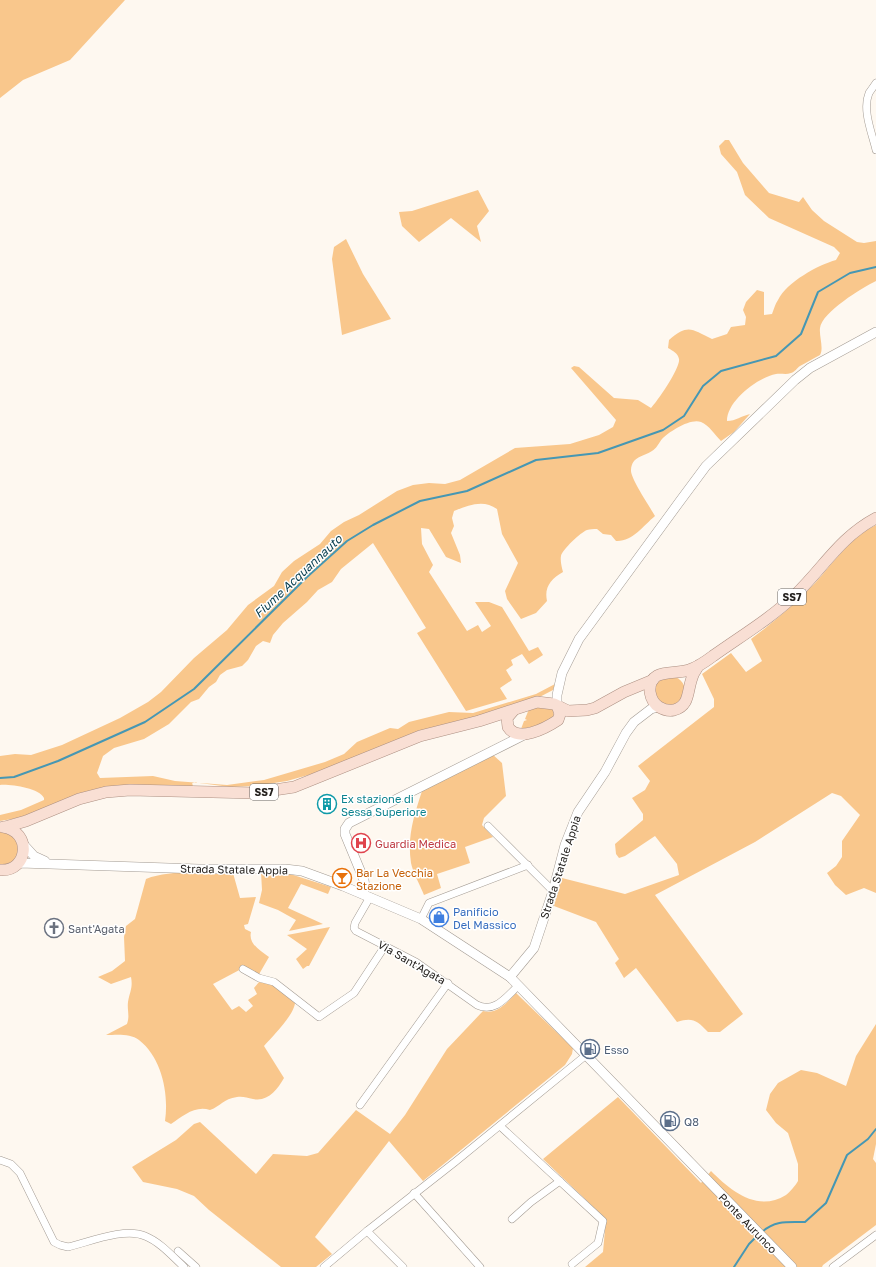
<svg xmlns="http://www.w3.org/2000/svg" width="876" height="1267" viewBox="0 0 876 1267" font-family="'Golos Text',sans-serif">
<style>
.green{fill:#f9c78c}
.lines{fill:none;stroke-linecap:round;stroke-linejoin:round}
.stream{stroke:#4697b3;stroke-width:2}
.minor-casing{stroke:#a39b93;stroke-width:8}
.tertiary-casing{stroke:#a39b93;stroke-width:10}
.primary-casing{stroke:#ac8f82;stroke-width:12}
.minor{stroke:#fff;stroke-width:7}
.tertiary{stroke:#fff;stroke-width:9}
.primary{stroke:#f9dfd4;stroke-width:11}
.labels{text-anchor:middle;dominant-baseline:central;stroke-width:3;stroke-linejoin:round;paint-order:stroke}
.shield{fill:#fff;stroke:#666462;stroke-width:1}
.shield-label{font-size:10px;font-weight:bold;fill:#25221f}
.culture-label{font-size:11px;fill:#0d838f;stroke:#fff;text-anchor:start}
.health-label{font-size:11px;fill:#be3a42;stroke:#fff;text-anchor:start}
.street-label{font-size:11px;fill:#25221f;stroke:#fff}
.food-label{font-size:11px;fill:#c56008;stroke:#fff;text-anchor:start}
.shop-label{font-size:11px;fill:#366cbe;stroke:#fff;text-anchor:start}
.worship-label{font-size:11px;fill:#5b616d;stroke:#fff;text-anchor:start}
.service-label{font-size:11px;fill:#4e5e75;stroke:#fff;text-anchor:start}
.water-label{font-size:12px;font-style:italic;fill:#043b4c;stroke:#fff}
</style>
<rect width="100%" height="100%" fill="#fef8f0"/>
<g class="green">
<polygon points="0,0 125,0 70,60 23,80 0,98"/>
<path d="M725,140H729L743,163L769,193L799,202L803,197L812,210L824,221L857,242L864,243L876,241V281C862,288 822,312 820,328C819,337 824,348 820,355C813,359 807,362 800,366C797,368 795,372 791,373C786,375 781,373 776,374C757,378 727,401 727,421C736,421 741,416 750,414L734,432L721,441C715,435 709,425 701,422C690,418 669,432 662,439C659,443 656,449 652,451C643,457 632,456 631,470C630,478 650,507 655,516C643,526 632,542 616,541L611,535L603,534L597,529C593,529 590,529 587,530C581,532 562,550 561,556C560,561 562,568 563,572C551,579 544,587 547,601L536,613L521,619L507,599L505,591L518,563L502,534L497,509C484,499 468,505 454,511L452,518L454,526L451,533L460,555L461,563L446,557L429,529L421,528L422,544L433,565L429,572L467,631L478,625L482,632L491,626L475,602H489L502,607L529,651L538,647L543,655L529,664L522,654L511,660L513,665L506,670L512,680L500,688L507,699L466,711L417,633L426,628L373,543L341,569L332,582L318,590L307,602L283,623L273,635L270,643L263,641L256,646L248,660L242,666L227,670L220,675L216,682L209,687L199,699L191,702L169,724L144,739L114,748L103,756L97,773L100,778L153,776L175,781L227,785L264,780L325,762L344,754L357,742L390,728L398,729L409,722L449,712L473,713L536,694L555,684L553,690L530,702L408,735L326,770L287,781L254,786L230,787L192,782L193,787L104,788L65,799L30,816L0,821V815L21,810L44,800V798C39,788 10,784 0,785V756L15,754L31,755L62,745L120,718L148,702L161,692L194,658L227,630L248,605L274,586L282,572L294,561L320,544L331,531L344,522L359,515L397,491L413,485L429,483L445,484L460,480L515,448L570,444L599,435L613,427L616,420L571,368L574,366L579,367L614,398L638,400L651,408C657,402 681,367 679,359C678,353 673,351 668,348L669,340C689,323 692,330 712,339L727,334L731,327L745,325L746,317L743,310L746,302L757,290L764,292V315L772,314C774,309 775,304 778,300C787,282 818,265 836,260L840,253L834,247L769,218L745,195L737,172L721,154L719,146Z"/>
<polygon points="478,190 489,211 477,226 481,242 451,218 419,242 402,226 399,212 412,211"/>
<polygon points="346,239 363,274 391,319 342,335 332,259 334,247"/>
<path d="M876,525V893L864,888L846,895L835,885L827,873L836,866L842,857V841L860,815L841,796L832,793L755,842L655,895L743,1014L720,1032H708C697,1020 692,1017 677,1022L636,968L624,978L615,963L619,959L596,922L554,906L562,878L625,894L679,875L677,864L655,836L625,856L619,858L616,854L615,844L643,820V814L632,798L645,790L650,781L638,766L714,707V699L702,674L731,653L746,672L762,661L751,639C774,622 796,603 816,582C834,562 851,537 876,525Z"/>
<circle cx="670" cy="691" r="15"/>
<polygon points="536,707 550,708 553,710 554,716 543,725 521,729 524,721 527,720 525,719 529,709"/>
<path d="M492,754L502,763L506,796L484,818L482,825L493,837L465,847L470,863L437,874L441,888L424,895C420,885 413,873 411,863C407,836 414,816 422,791Z"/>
<polygon points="3,831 14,835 20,845 15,861 0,866 0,832"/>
<polygon points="261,872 290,874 331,887 328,894 301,884 288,908 323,924 289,931 296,920 278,910 259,903 262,890"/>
<path d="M233,873L240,898L256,897L248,924L244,925L245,929L251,932C248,944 261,951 269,957L258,976L245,967L213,984L232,1010L239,1006L246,1012L253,1006L248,1000L257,994L254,988L259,982L272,984L295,1003C294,1015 272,1037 264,1046L284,1078C277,1090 268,1102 253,1099C247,1098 243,1096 237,1097C223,1099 221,1106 210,1110C195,1105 183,1116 171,1124L165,1121C169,1094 162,1058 139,1040C130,1033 116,1035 106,1035L127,1024C130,1016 127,1010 128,1002C130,991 133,988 131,977L111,984L98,977L112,971L125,961L124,937L126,926L135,919L146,879C172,869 206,874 233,873Z"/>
<polygon points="330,927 309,966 307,966 303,969 296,959 307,949 287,935"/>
<path d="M516,993L573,1048L572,1054L565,1065L423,1181L389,1141L315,1237L332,1254L316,1267H281L209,1210L194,1196L177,1189L143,1182L132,1167L176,1140L194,1124L200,1122L256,1174L273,1154L307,1156L318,1153L356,1110L390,1134L405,1115L447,1049L483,1011C497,1015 508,1002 516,993Z"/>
<path d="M876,1024V1144L873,1159L876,1163V1225L823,1265L822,1267H585L603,1252L606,1219L543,1159L618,1097L701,1183L711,1171C730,1190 757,1213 786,1195C790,1192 795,1186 798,1181V1164L788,1133L776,1123L766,1110L770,1094L778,1083L801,1070L817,1073L846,1086L856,1056Z"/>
</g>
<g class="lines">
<g class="stream">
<polyline points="0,778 14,777 58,761 145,722 194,689 307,577 347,541 373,525 420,501 467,491 536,460 598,453 663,430 684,416 703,386 721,371 776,356 801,334 818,292 850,273 876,267"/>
<path d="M762,1232C775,1220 788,1222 805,1222L826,1203L847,1155L868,1139L876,1129"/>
<polyline points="734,1267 749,1244 758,1235"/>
</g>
<defs>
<g id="minor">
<path d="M876,83C874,86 871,90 869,93C862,110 872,133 876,150"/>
<polyline points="488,826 553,891"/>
<path d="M370,897L355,923L354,928L356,931L416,962L477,1005C495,1013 505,998 518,986"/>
<polyline points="421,919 429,903 528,865"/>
<polyline points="243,969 259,978 274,982 319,1017 354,993 385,946"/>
<polyline points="360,1105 448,983"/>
<polyline points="500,1126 603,1221 598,1243 572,1264"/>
<path d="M0,1160L11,1164L20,1173L54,1242L60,1245L68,1247C89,1242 125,1227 145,1236C160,1242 172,1256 184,1267"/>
<polyline points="414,1193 480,1267"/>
<polyline points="512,1219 531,1202 560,1181"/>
<polyline points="367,1231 403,1267"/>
<polyline points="178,1251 196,1267"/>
<polyline points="324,1267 367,1231 455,1162 585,1056"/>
<polyline points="833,1267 876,1235"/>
</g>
<g id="tertiary">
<polyline points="557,706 557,695 562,673 579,639 680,501 706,466 795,380 810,368 876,332"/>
<polyline points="24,845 34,856 45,861"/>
<polyline points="17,864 20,863 199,869 285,869 302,871 343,886 421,919 510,977 792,1267"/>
<polyline points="363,894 365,887 364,880 345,834 345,829 349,823 528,733"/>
<polyline points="510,977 534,948 553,891 565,845 578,812 605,772 626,733 634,722 651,709 658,707"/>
</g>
<g id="primary">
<path d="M699,665C696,670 693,673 692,678C687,691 690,706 674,710C669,711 664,710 659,707C654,704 651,698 650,692C648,667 675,675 689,670C698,667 705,662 713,656C741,636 770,619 795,595C824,567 839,538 876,518"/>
<path d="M513,711L507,718L508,727C518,743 546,728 558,720L560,714L558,708"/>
<polyline points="5,827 26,821 79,799 106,792 130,790 254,793 294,787 420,736 479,721 537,702 554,704 568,711 587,710 595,708 624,692 653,680"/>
<path d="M0,870C29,872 32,831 3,827"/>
</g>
</defs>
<use href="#minor" class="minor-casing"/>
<use href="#tertiary" class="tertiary-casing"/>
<use href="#primary" class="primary-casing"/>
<use href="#minor" class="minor"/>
<use href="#tertiary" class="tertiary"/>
<use href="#primary" class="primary"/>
</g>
<defs>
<symbol id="building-ring" viewBox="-11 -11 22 22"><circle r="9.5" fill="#fff" stroke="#0f9aa8" stroke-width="1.5"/><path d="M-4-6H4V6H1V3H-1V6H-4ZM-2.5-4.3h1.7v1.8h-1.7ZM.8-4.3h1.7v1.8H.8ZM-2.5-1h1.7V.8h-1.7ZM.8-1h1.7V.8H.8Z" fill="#0f9aa8"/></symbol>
<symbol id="hospital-ring" viewBox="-11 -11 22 22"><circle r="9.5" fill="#fff" stroke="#e0444e" stroke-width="1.5"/><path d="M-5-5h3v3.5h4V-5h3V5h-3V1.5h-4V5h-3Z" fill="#e0444e"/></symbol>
<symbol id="bar-ring" viewBox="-11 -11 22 22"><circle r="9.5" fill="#fff" stroke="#e8710a" stroke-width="1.5"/><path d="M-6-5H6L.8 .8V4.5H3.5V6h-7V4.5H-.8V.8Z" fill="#e8710a"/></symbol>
<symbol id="shop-ring" viewBox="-11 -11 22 22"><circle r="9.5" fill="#fff" stroke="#3f7fe0" stroke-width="1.5"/><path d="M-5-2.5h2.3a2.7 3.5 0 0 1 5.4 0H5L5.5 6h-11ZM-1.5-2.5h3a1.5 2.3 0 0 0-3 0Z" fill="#3f7fe0"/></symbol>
<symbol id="church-ring" viewBox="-11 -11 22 22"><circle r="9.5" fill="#fff" stroke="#6b7280" stroke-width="1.5"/><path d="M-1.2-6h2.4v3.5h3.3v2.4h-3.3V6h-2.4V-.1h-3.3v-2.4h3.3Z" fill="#6b7280"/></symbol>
<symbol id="fuel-ring" viewBox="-11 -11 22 22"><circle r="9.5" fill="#fff" stroke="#5c6f8a" stroke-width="1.5"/><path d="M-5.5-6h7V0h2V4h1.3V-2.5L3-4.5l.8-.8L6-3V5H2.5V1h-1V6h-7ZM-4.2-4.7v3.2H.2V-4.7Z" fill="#5c6f8a"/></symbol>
</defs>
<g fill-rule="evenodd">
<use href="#building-ring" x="316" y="793" width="22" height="22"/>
<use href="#hospital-ring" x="350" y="832" width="22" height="22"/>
<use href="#bar-ring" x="331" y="867" width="22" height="22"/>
<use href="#shop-ring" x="428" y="906" width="22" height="22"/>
<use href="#church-ring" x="43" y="917" width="22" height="22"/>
<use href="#fuel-ring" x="579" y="1038" width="22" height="22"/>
<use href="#fuel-ring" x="659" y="1110" width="22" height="22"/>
</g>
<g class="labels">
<g class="shield">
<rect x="778" y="589" width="28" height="16" rx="3"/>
<rect x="250" y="784" width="28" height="16" rx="3"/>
</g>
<g class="shield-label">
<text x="792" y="597">SS7</text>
<text x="264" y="792">SS7</text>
</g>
<g class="culture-label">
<text x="341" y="798">Ex stazione di<tspan x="341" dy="13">Sessa Superiore</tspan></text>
</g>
<g class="health-label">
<text x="375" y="843">Guardia Medica</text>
</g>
<g class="street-label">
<text transform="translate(560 867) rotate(-72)">Strada Statale Appia</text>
<text transform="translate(234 869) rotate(1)">Strada Statale Appia</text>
<text transform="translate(412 962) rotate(30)">Via Sant'Agata</text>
<text transform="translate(748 1223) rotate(46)">Ponte Aurunco</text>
</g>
<g class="food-label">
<text x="356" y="872">Bar La Vecchia<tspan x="356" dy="13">Stazione</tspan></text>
</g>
<g class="shop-label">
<text x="453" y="911">Panificio<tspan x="453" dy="13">Del Massico</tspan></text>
</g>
<g class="worship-label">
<text x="68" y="928">Sant'Agata</text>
</g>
<g class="service-label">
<text x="604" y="1049">Esso</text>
<text x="684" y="1121">Q8</text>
</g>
<g class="water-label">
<text transform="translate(298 576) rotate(-43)">Fiume Acquannauto</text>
</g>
</g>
</svg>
